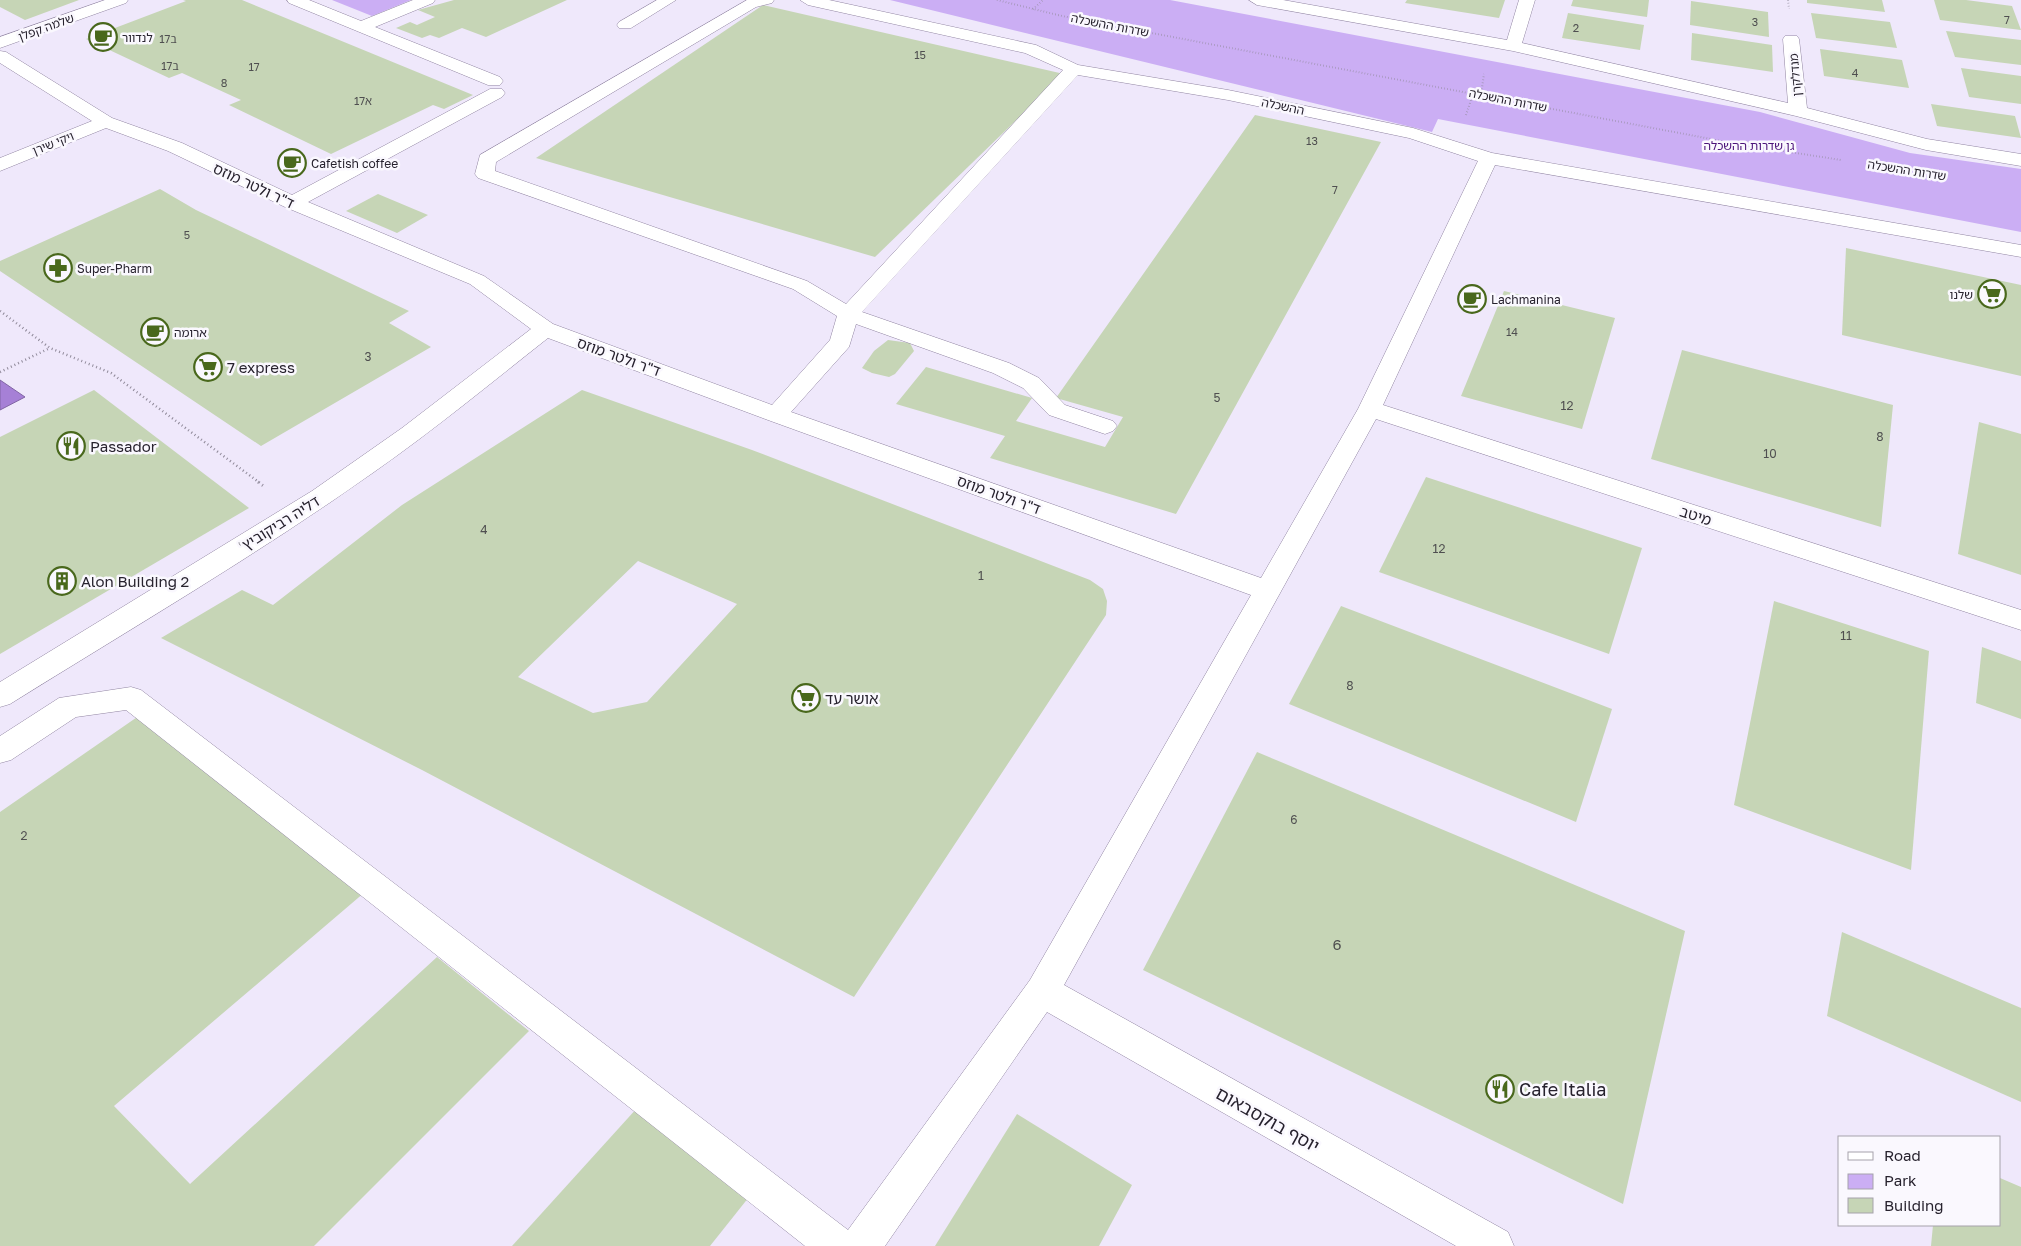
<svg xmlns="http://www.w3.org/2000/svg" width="2021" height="1246" viewBox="0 0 2021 1246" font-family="'Golos Text','Noto Sans Hebrew',sans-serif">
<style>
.green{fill:#cbaef4}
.water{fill:#a680d6;stroke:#8064a4}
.building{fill:#c6d5b6;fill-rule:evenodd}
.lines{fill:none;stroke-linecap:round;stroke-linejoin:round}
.minor-casing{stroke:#9185a2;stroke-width:1}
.path-far2{stroke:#908a9a;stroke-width:2;stroke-dasharray:0.5 2.5;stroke-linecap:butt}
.path-far1{stroke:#908a9a;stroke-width:2.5;stroke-dasharray:1 3;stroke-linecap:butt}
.path{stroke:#908a9a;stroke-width:3;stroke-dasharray:1 4;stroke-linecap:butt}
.minor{fill:#fff;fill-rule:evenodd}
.labels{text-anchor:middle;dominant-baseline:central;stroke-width:5;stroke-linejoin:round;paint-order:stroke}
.far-number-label{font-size:11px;fill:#4f4f50}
.far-street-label{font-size:12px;fill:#27222e;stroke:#faf8fe}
.far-poi-label{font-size:12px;fill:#27222e;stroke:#faf8fe;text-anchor:start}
.far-park-label{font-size:12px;fill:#4b1379;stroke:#faf8fe}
.number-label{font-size:12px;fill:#4f4f50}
.street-label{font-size:15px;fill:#27222e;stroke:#faf8fe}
.poi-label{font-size:15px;fill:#27222e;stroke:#faf8fe;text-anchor:start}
.near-number-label{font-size:15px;fill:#4f4f50}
.near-poi-label{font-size:18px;fill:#27222e;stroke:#faf8fe;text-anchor:start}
.near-street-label{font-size:18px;fill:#27222e;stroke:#faf8fe}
</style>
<rect width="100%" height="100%" fill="#efe8fb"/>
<g class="green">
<polygon points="332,0 411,0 372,16"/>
<polygon points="890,0 1170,0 1760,112 1910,153 2021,169 2021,232 1438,119 1432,132"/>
</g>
<polygon class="water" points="0,380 25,397 0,410"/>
<g class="building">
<polygon points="0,0 79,0 25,20 0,7"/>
<polygon points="183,0 242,0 473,95 444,109 433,105 331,154 229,105 241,100 182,73 169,78 86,39 186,1"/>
<polygon points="454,0 567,0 486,37 462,28 439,38 430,35 422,38 396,28 410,22 417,25 435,17 418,10"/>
<polygon points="1407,0 1505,0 1499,18 1405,3"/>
<polygon points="1573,0 1649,0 1647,17 1571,6"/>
<polygon points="1807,0 1882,0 1885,12 1807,3"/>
<polygon points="1934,0 1966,0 2012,6 2021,30 1940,20"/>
<polygon points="1691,1 1768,12 1769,37 1690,25"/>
<polygon points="763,5 1064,74 875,257 536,158"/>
<polygon points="1568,13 1644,25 1640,50 1562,38"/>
<polygon points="1811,13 1890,22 1897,48 1816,38"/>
<polygon points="1946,31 2021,40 2021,65 1955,57"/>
<polygon points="1692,33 1772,45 1773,72 1691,60"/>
<polygon points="1820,49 1902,60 1909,88 1824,76"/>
<polygon points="1961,68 2021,76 2021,104 1969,97"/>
<polygon points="1931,104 2015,116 2021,138 1937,126"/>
<polygon points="1255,115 1381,142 1176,514 990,458 1005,436 896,404 926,367 1032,398 1016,421 1105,447 1123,417 1056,398"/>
<polygon points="160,189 196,210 409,311 389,323 431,347 261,446 0,271 0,261"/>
<polygon points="378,194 428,215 397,233 346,211"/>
<polygon points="1846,248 2021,285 2021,376 1842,335"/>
<polygon points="1504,291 1615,318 1582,429 1461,396"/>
<polygon points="888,340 910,343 914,351 895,374 889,377 872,373 862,368 874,351"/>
<polygon points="1682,350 1893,405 1881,527 1651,459"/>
<polygon points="94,390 249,508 0,654 0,437"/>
<path d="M582,390L752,450L1090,580L1103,589L1107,601L1106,615L854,997L422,770L161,638L242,590L273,605L402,505ZM638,561L737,604L647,702L593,713L518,677Z"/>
<polygon points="1979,422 2021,434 2021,575 1958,554"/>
<polygon points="1426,477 1642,548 1609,654 1379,572"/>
<polygon points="1774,601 1929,651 1911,870 1734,805"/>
<polygon points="1341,606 1612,709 1576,822 1289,704"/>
<polygon points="1982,647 2021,661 2021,719 1976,703"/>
<polygon points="143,713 365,892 114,1106 190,1184 437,957 529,1031 314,1246 0,1246 0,812"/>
<polygon points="1257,752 1685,931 1623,1204 1143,970"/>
<polygon points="1842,932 2021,1008 2021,1102 1827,1016"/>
<polygon points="638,1107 749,1197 710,1246 512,1246"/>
<polygon points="1017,1114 1132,1185 1099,1246 935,1246"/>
<polygon points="2000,1178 2021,1187 2021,1246 1931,1246 1933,1225 2000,1225"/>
</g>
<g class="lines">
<defs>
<g id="minor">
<polygon points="105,0 128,0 126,3 0,48 0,37"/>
<polygon points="287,0 309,0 361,21 413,0 435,0 433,3 375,27 500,77 503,81 500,85 488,85 289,3"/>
<polygon points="657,0 676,0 631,28 619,28 617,25 619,22"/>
<path d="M747,0H774L772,3L756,7L496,162L495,171L807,281L846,304L1063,70L1025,53L808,5L800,0H829L1036,45L1078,65L1228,90L1413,128L1492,153L2021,245V257L1495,165L1383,405L2021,610V630L1376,419L1064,985L1508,1232L1514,1246H1456L1047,1012L885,1246H805L126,710L76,717L11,760L0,763V736L59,698L131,687L141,690L848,1230L1030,980L1251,595L768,420L548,338C491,383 434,430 374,472C257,555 132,628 10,704L0,707V682L312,491L402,428L531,329L470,284L285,207L168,151L106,128L0,171V158L92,121L0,63V51L6,52L112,118L182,143L292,195L490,89H502L505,93L502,97L308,202L484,276L553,324L772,405L830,340L837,316L793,289L478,178L475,174L480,155ZM1078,75L1228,100L1409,138L1478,161L1358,409L1261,578L791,412L849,347L856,324L993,373L1023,388L1049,415L1105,434L1113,431L1117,426L1113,421L1065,405L1039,378L1009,363L862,312Z"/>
<polygon points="1249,0 1283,0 1507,40 1519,0 1535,0 1522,43 1788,103 1783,39 1785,36 1797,36 1799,39 1807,108 1927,139 2021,154 2021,166 1926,150 1796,116 1513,51 1257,5"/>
</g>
</defs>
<use href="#minor" class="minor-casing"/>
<g class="path-far2">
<polyline points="997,0 1062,16 1732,143 1841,160"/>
<polyline points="1788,0 1789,9"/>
<polyline points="1033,9 1043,0"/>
<polyline points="1481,95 1484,74"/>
<polyline points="1466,115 1473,94"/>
<polyline points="1763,148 1775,141"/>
</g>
<g class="path-far1">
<polyline points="0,311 50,348 111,373 260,483"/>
<polyline points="0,372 50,348"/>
</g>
<polyline class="path" points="258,482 265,487"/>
<use href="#minor" class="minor"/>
</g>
<defs>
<symbol id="cafe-ring" viewBox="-11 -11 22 22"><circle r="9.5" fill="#faf8fe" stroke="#49681c" stroke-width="1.5"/><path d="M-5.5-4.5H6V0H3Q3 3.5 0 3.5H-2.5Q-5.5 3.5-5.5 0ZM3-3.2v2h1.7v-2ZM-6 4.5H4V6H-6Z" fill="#49681c"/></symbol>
<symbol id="pharmacy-ring" viewBox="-11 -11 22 22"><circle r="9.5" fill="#faf8fe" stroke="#49681c" stroke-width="1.5"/><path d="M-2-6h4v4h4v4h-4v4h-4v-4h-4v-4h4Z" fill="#49681c"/></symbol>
<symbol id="supermarket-ring" viewBox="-11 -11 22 22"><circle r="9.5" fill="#faf8fe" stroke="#49681c" stroke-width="1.5"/><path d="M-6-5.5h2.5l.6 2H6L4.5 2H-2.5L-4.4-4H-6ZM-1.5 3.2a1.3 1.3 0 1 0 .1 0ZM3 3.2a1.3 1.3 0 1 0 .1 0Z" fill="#49681c"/></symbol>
<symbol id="restaurant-ring" viewBox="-11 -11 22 22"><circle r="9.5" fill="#faf8fe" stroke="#49681c" stroke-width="1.5"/><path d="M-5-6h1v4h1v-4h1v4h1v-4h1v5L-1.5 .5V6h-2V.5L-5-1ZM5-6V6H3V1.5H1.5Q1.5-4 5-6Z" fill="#49681c"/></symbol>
<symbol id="building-ring" viewBox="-11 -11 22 22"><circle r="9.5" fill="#faf8fe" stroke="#49681c" stroke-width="1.5"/><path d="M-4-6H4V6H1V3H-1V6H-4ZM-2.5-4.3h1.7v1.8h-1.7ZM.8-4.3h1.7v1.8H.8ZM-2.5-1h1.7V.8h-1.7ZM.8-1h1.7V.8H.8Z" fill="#49681c"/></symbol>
</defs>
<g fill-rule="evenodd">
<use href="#cafe-ring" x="87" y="21" width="32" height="32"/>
<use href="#cafe-ring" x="276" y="147" width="32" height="32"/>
<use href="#pharmacy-ring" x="42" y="252" width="32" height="32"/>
<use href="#supermarket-ring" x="1976" y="278" width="32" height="32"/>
<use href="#cafe-ring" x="1456" y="283" width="32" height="32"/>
<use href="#cafe-ring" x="139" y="316" width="32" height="32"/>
<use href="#supermarket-ring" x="192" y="351" width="32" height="32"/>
<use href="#restaurant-ring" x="55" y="430" width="32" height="32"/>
<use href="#building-ring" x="46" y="565" width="32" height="32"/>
<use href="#supermarket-ring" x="790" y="682" width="32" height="32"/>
<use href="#restaurant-ring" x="1484" y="1073" width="32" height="32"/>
</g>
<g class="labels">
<g class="far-number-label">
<text x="2007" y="19">7</text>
<text x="1755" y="21">3</text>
<text x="1576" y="27">2</text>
<text x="168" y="38">17ב</text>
<text x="920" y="54">15</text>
<text x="170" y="65">17ב</text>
<text x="254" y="66">17</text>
<text x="1855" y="72">4</text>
<text x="224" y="82">8</text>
<text x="363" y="100">17א</text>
<text x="1312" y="140">13</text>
<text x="1335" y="189">7</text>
<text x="187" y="234">5</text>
<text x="1512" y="331">14</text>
</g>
<g class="far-street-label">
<text transform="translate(1110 25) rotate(11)">שדרות ההשכלה</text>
<text transform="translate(46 27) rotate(-20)">שלמה קפלן</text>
<text transform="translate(1795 75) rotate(-95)">מנדלקרן</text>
<text transform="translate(1508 100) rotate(11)">שדרות ההשכלה</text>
<text transform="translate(1283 106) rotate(12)">ההשכלה</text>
<text transform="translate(53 143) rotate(-22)">ויקי שירן</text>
<text transform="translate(1907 170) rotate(9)">שדרות ההשכלה</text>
</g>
<g class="far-poi-label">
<text x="122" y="37">לנדוור</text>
<text x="311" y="163">Cafetish coffee</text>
<text x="77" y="268">Super-Pharm</text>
<text x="1973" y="294" text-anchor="end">שלנו</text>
<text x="1491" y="299">Lachmanina</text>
<text x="174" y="332">ארומה</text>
</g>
<g class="far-park-label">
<text x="1749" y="145">גן שדרות ההשכלה</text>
</g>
<g class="number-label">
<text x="368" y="356">3</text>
<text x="1217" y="397">5</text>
<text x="1567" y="405">12</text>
<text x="1880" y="436">8</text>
<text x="1770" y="453">10</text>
<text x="484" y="529">4</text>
<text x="1439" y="548">12</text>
<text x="981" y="575">1</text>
<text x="1846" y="635">11</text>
<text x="1350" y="685">8</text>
<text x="1294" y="819">6</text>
<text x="24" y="835">2</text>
</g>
<g class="street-label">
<text transform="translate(254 185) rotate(25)">ד"ר ולטר מוזס</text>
<text transform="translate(619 356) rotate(20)">ד"ר ולטר מוזס</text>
<text transform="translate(999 494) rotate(20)">ד"ר ולטר מוזס</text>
<text transform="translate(1696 515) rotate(18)">מיטב</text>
<text transform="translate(279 523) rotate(-32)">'דליה רביקוביץ</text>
</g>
<g class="poi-label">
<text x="227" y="367">7 express</text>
<text x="90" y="446">Passador</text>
<text x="81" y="581">Alon Building 2</text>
<text x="825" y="698">אושר עד</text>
</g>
<g class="near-number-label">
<text x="1337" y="944">6</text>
</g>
<g class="near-poi-label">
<text x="1519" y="1089">Cafe Italia</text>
</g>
<g class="near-street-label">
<text transform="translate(1268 1119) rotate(29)">יוסף בוקסבאום</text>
</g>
</g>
<rect x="1838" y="1136" width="162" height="90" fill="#faf8fe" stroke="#a6a2ab"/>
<rect x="1848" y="1152" width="25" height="8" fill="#ffffff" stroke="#a6a2ab"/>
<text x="1884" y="1161" font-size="15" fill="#27222e">Road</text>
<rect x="1848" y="1174" width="25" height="15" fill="#cbaef4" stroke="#a6a2ab"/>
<text x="1884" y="1186" font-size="15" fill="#27222e">Park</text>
<rect x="1848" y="1198" width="25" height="15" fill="#c6d5b6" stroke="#a6a2ab"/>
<text x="1884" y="1211" font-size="15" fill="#27222e">Building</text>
</svg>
